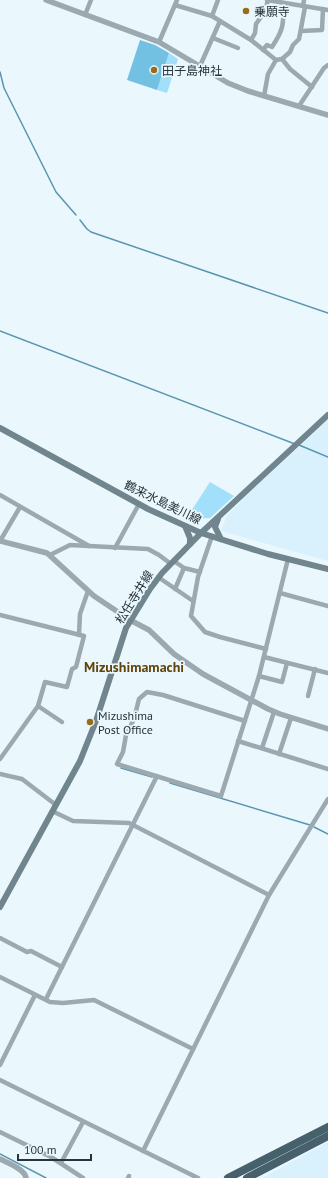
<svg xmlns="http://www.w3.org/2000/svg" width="328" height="1178" viewBox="0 0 328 1178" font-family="'PT Sans','Noto Sans JP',sans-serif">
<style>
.built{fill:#d9f1fd}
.green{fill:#a2dffa}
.forest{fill:#73c1e2}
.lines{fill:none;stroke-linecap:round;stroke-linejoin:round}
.stream{stroke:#5a95ae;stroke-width:1.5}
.minor{stroke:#9ca9b0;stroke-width:4.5}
.tertiary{stroke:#9ca9b0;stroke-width:5.5}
.secondary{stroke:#71858e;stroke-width:6}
.trunk{stroke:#46606c;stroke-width:8}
.poi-dot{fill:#986c1a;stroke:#eaf7fd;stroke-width:1.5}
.labels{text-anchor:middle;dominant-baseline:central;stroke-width:3.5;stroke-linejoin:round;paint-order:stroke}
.poi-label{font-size:12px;fill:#27343a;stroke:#eaf7fd;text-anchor:start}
.street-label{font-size:12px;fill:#27343a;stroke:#eaf7fd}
.quarter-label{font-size:14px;font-weight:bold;fill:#62440b;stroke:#eaf7fd}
</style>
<rect width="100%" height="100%" fill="#eaf7fd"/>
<g class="built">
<polygon points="328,420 328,561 221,531 227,515 250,492"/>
<polygon points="328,1142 328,1178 262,1178"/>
</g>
<g class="green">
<polygon points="169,53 178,59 167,93 157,90"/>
<polygon points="210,482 234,496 210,518 186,519"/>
</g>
<polygon class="forest" points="140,40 155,45 169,53 157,90 127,80"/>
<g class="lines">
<g class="stream">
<polyline points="0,72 4,88 56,192 76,215"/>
<polyline points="80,220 87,229 91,232 328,313"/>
<polyline points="0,331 295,444"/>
<polyline points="299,445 328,457"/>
<polyline points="121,768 152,777"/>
<polyline points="170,783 310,825"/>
<polyline points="314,827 328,834"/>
<polyline points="0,1154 46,1178"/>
</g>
<g class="minor">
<polyline points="267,0 328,10"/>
<polyline points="175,5 212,16 220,21 200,66"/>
<polyline points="303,6 304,0"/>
<polyline points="85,15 91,0"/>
<polyline points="212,16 218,0"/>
<polyline points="220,21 251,40 255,33 256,24 265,11 268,0"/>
<polyline points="301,31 322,30 323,9"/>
<polyline points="213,38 238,48"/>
<polyline points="251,40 276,60 282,59 290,69 312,87"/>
<polyline points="159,42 177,0"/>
<path d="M263,50L267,45L272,47C277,39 283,30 283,20C284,14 284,9 285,4"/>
<polyline points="282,59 290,52 293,45 299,39 305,7"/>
<polyline points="264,96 268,74 276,60"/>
<polyline points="299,106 324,68 328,65"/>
<polyline points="0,495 89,546"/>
<polyline points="212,536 198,577 191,616 205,632 220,637 266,649"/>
<polyline points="0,541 20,507"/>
<polyline points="115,548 139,504"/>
<polyline points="50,555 70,545 148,549 159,555 171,564"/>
<polyline points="174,561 184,568 200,572"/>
<polyline points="158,577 193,601"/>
<polyline points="175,589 184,568"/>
<polyline points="280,593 328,606"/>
<polyline points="0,615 84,636 76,667 72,669 67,687 45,682 38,706 0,759"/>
<polyline points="79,635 80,614 88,591"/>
<polyline points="264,657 328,673"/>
<polyline points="259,676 282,682 287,663"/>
<polyline points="308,696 315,669"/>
<polyline points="38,706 62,722"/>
<polyline points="245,721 163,695 147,692 139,699 134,719 126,735 123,752 117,764 221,796 259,676 288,559"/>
<polyline points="238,741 328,769"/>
<polyline points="262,748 274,712"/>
<polyline points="279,754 291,718"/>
<polyline points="0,774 22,779 56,805"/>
<polyline points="52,811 73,821 129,823 133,825 269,895"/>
<polyline points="0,938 27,952 31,951 62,967"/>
<polyline points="0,977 50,1002 63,1003 94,1000 193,1049"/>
<polyline points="46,999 157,776"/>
<polyline points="0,1065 35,995"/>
<polyline points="0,1080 198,1178"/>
<polyline points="0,1132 51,1157 83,1178"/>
<polyline points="143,1151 269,895 328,799"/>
<polyline points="61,1163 83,1122"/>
<polyline points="128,1178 129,1176"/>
</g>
<g class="tertiary">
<polyline points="46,0 159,42 228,83 248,91 328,115"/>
<polyline points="0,541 47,553 94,596 130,620 149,630 174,654 203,674 268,709 280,714 328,729"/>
<path d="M0,1159C8,1163 25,1169 26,1178"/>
</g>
<g class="secondary">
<polyline points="0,428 148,509 201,533 268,554 328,569"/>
<polyline points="218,519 215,527 221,539"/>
<polyline points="185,526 190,538 190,544"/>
<polyline points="0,907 80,761 96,721 126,628 150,589 162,573 201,533 328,415"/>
</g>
<g class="trunk">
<polyline points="228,1178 328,1127"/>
<polyline points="247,1178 328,1136"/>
</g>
</g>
<g class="poi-dot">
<circle cx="246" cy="11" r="4"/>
<circle cx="154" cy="70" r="4"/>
<circle cx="90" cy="722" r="4"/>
</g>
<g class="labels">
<g class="poi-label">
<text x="254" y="11">乗願寺</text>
<text x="162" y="70">田子島神社</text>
<text x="98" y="715">Mizushima<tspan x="98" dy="14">Post Office</tspan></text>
</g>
<g class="street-label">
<text transform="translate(163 502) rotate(26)">鶴来水島美川線</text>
<text transform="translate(134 597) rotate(-58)">松任寺井線</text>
</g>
<g class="quarter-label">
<text x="134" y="667">Mizushimamachi</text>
</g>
</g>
<path d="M18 1154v6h73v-6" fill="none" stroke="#27343a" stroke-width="2"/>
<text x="24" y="1154" font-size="12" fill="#27343a" stroke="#eaf7fd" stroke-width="3" paint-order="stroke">100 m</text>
</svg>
